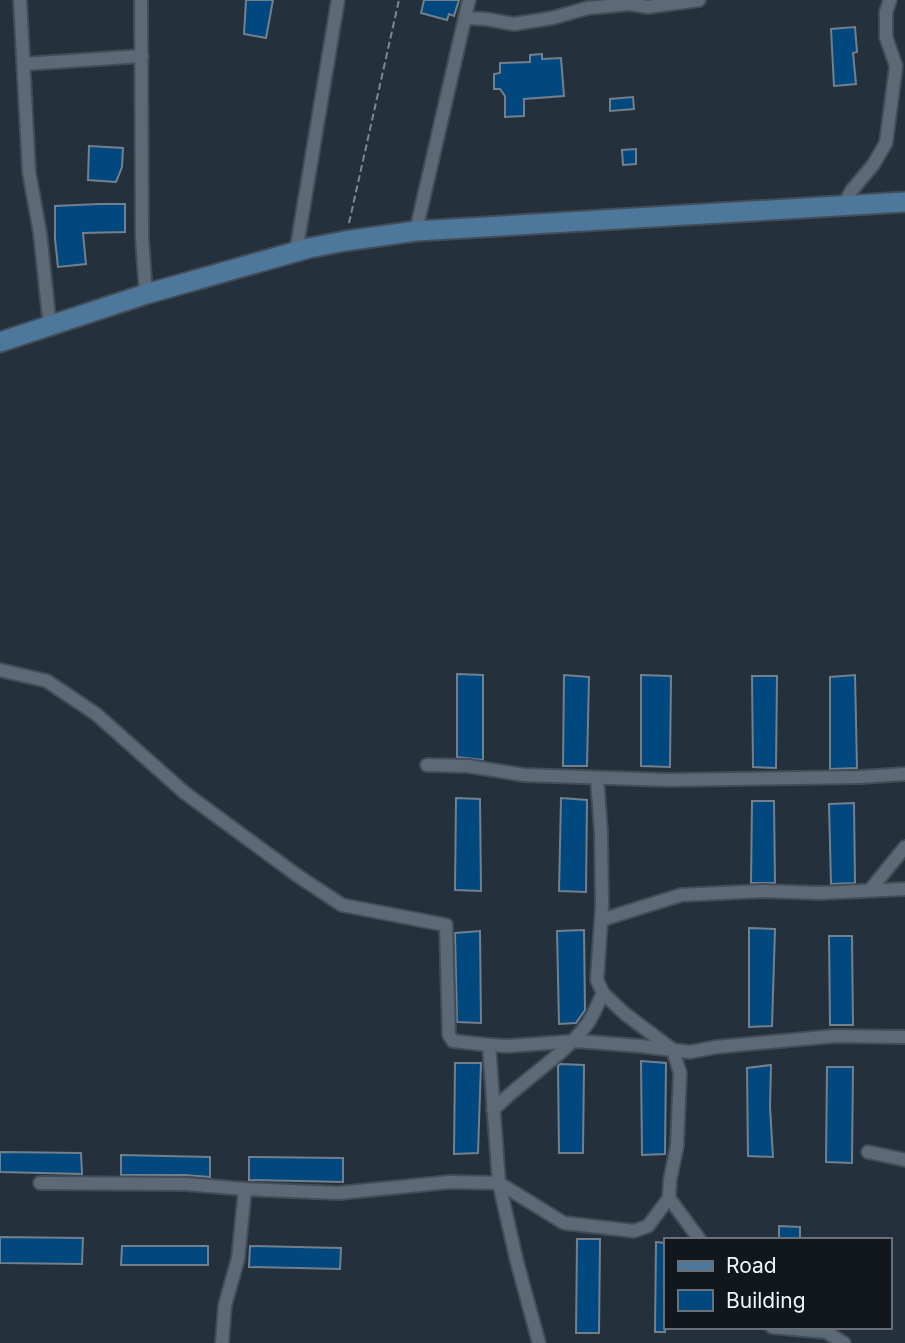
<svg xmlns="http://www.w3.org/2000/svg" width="905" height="1343" viewBox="0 0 905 1343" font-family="Inter,sans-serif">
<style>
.building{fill:#00487d;stroke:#72808e;stroke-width:2}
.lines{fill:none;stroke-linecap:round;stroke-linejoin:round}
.minor-casing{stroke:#434d57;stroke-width:16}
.secondary-casing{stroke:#434d57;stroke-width:23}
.path{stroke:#7e8892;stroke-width:2;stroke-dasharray:7 3.5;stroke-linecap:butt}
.minor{stroke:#5c6a77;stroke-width:12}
.secondary{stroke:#4d779b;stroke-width:19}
</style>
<rect width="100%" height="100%" fill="#24303c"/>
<g class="building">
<polygon points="246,0 273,0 266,38 244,34"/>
<polygon points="424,0 459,0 454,16 449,14 447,20 421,13"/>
<polygon points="855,27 857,52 853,53 856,84 834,86 831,29"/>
<polygon points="542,54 542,59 561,58 564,96 524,99 524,116 505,117 505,96 500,89 494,89 494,74 500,73 500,63 530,62 530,55"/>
<polygon points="633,97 634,109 610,111 610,99"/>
<polygon points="89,146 123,148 122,167 116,182 88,180"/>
<polygon points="636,149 636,164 623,165 622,150"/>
<polygon points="99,204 125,204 125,232 83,233 86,264 58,267 55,239 55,206"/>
<polygon points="457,674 483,675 483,760 457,757"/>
<polygon points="564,675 589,677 587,766 563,766"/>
<polygon points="641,675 671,676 670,767 641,766"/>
<polygon points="855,675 857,768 830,769 830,677"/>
<polygon points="752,676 777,676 776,768 753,767"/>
<polygon points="456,798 480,799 481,891 455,890"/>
<polygon points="561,798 587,800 586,892 559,891"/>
<polygon points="752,801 774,801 775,883 751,883"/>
<polygon points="854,803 855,883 831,884 829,804"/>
<polygon points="749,928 775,929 772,1026 749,1027"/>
<polygon points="584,930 585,1010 576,1023 559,1024 557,931"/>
<polygon points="480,931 481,1023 457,1022 455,933"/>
<polygon points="829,936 852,936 853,1025 830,1025"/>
<polygon points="641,1061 666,1063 665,1154 642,1155"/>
<polygon points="455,1063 481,1063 478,1153 454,1154"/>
<polygon points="560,1064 584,1065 583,1153 559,1153 558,1066"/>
<polygon points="771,1065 770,1107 773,1157 748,1156 747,1068"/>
<polygon points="827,1067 853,1067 852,1163 826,1162"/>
<polygon points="0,1152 81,1153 82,1174 0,1172"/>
<polygon points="121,1155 210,1157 210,1177 185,1175 121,1175"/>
<polygon points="249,1157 343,1158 343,1182 249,1180"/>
<polygon points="779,1226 800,1227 800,1240 779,1240"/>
<polygon points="0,1237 83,1238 82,1264 0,1263"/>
<polygon points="577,1239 600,1239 599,1333 576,1333"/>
<polygon points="656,1242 665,1243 665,1332 655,1332"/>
<polygon points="122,1246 208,1246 208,1265 121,1265"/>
<polygon points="250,1246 341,1248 340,1269 249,1267"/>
</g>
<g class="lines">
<defs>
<g id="minor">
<polyline points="20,0 29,172 40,233 50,327"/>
<polyline points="141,0 142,238 146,294"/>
<polyline points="465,18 486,19 514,24 552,18 588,8 630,4 648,7 699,0"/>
<polyline points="24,64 142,56"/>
<polyline points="843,206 852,190 873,165 886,143 896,66 886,37 886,12 890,0"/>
<polyline points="416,231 469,0"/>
<polyline points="296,252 338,0"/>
<polyline points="0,670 47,681 96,714 185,793 298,876 342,905 446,925 449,1035 453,1041 489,1045 499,1183 517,1262 539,1343"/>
<polyline points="427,765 468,766 524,775 668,780 861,777 905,774"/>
<polyline points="870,890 905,847"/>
<polyline points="601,920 681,895 763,891 820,893 905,889"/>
<polyline points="489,1045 508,1046 577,1041 640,1046 690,1052 716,1047 835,1036 905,1037"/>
<path d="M493,1110C522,1080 564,1056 588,1023C594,1014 598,1003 603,993"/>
<polyline points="868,1152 905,1160"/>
<polyline points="40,1183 185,1184 245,1189 339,1193 450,1182 499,1183 564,1223 634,1231 648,1226 669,1198 670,1180 677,1146 680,1073 673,1050 624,1013 603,993 597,980 602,906 601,832 597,778"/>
<polyline points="669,1198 700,1240"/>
<polyline points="772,1327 826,1332 844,1343"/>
<polyline points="222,1343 225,1305 238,1259 245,1189"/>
</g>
<polyline id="secondary" points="0,342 146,294 309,248 345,241 416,231 905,202"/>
</defs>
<use href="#minor" class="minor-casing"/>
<use href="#secondary" class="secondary-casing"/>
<polyline class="path" points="349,223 399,0"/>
<use href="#minor" class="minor"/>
<use href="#secondary" class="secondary"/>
</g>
<rect x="664" y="1238" width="228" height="91" fill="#12171d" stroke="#6a7077" stroke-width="2"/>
<rect x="678" y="1261" width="35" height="10" fill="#4d779b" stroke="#6a7077" stroke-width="2"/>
<text x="726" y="1273" font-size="21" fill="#edf5fd">Road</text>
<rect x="678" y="1290" width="35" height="21" fill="#00487d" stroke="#6a7077" stroke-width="2"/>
<text x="726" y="1308" font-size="21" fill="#edf5fd">Building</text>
</svg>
